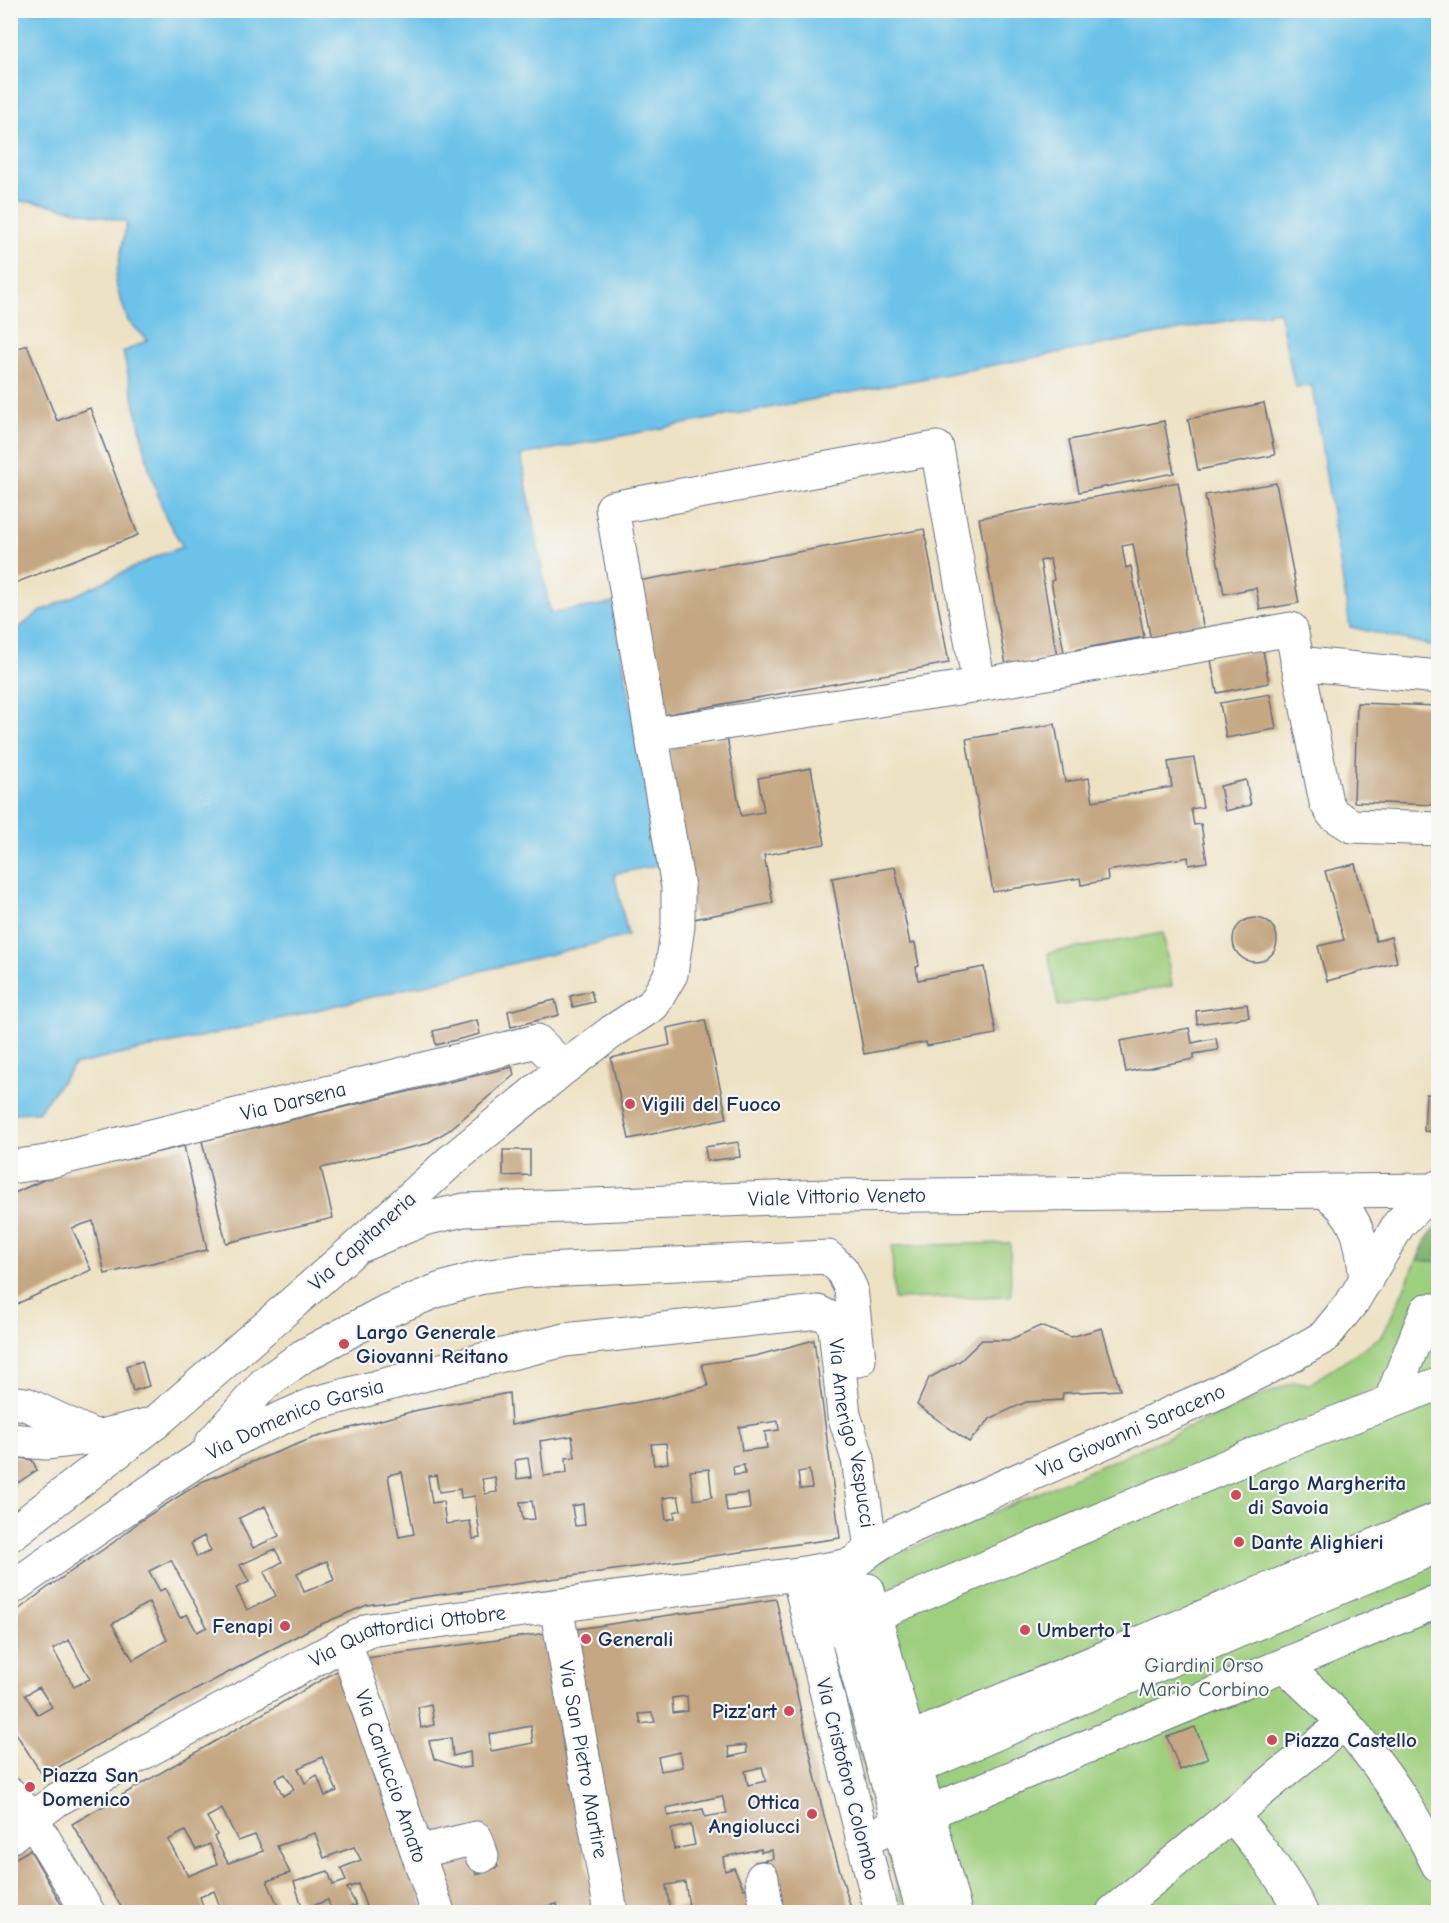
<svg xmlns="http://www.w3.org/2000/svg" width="1449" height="1923" font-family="'Comic Neue',sans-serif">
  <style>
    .green { fill: #9ecf7e; stroke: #5c7f6e; stroke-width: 1.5 }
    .forest { fill: #7eb26d; stroke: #4c7066; stroke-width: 1.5 }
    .water { fill: #6cc2e9; stroke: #4478a4; stroke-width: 1.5 }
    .building { fill: #c5a783; fill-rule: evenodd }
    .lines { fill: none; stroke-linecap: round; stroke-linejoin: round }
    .minor-casing { stroke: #656e82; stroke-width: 35 }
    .major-casing { stroke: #656e82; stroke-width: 35 }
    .minor { stroke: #fff; stroke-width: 33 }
    .major { stroke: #fff; stroke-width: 33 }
    .poi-dot { fill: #d1495b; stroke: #f6f6f2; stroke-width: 2 }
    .labels { text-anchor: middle; stroke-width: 4.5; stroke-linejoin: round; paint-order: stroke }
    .street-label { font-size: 21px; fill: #1b2f5e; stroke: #f6f6f2 }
    .poi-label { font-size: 21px; font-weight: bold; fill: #1b2f5e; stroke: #f6f6f2; text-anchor: start }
    .park-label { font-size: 21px; fill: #3c5766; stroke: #f6f6f2 }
  </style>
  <rect width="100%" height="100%" fill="#f6f6f2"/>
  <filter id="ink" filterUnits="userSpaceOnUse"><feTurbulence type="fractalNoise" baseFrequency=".0167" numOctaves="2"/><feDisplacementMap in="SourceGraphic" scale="12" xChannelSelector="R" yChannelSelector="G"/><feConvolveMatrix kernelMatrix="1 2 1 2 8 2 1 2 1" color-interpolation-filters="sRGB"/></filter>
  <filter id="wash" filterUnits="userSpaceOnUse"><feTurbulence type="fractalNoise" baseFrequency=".008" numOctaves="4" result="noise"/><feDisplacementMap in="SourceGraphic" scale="24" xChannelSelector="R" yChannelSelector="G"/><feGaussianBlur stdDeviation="1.35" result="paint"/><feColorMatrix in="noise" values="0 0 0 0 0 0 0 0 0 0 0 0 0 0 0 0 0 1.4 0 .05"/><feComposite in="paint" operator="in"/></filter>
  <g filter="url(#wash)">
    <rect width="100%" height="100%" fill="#eee2c4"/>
    <g class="green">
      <path d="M1163,933l9,53 -114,20 -10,-53z"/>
      <path d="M1438,1225v687h-534l-71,-258c10,-39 21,-60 44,-91l417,-181 14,3 75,-50 43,-95z"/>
      <path d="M1010,1243l1,53 -117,3 -2,-53z"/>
    </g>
    <path class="forest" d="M1438,1225v37l-20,-2 8,-20z"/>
    <path class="water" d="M10,11h1428v636l-88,-20 -38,-241 -17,1 -16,-76 -758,144 29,158 63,-10 46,262 -45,9 14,62 -379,90 -175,39 -36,47 -25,1 -3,-2 1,-477 27,-21 124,-59 21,-7 -18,-31 -16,-48 -26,-116 25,-12 -20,-19 -13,-39 12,-60 -86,-19 -30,-3z"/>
    <g id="blocks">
      <g class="building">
        <path d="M27,345l30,76 33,-13 48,127 -128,50v-234z"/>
        <path d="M1264,403l11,52 -77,15 -10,-51z"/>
        <path d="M1164,421l10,52 -95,19 -10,-52z"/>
        <path d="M1178,482l26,150 -53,9 -18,-97 -11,2 4,22 5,-2 13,71 -80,15 -13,-71 3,-1 -4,-21 -10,2 17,95 -51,9 -27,-147z"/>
        <path d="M1276,483l23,120 -39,7 -4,-22 -32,6 -19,-99z"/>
        <path d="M924,529l25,134 -286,52 -25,-134z"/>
        <path d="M1263,650l6,33 -52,10 -6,-33z"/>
        <path d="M1270,694l6,35 -50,9 -6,-35z"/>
        <path d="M1357,703l81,3v99l-84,-3z"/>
        <path d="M1055,724l10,58 24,-4 4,23 79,-14 -4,-25 26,-4 9,49 -12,2 3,16 7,-1 6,38 -18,3 -1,-8 -81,14 1,9 -27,5 -1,-7 -87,14 -27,-153z"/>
        <path d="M727,737l14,79 23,-4 -6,-34 53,-10 14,76 -61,11 9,48 -79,16 -26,-172z"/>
        <path d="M1246,780l5,25 -26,6 -5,-25z"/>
        <path d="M1355,864l21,77 15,-4 6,25 -70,19 -9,-35 26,-6 -19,-69z"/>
        <path d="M895,867l15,77 5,-1 4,23 -3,1 2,13 66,-13 12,67 -69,12 -1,-4 -62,12 -32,-176z"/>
        <path d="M1435,887h3v25h-1z"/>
        <circle cx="1255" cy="940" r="22"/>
        <path d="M591,991l3,11 -21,5 -3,-11z"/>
        <path d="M555,1000l4,15 -48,12 -3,-16z"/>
        <path d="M1247,1004l2,13 -52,7 -1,-13z"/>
        <path d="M477,1020l3,14 -44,11 -3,-14z"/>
        <path d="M705,1020l22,98 -98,21 -18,-81 59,-13 -3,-17z"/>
        <path d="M1189,1028l3,15 24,-5 2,12 -24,4v5l-68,13 -6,-31z"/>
        <path d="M512,1067l2,8 -66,56 -22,13 -105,24 12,50 -107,25 -24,-102z"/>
        <path d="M1426,1094l12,1v37l-14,-1z"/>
        <path d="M738,1142l2,15 -33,4 -2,-14z"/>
        <path d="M184,1146l23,104 -102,24 -12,-53 -21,7 19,42 -81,37v-112l40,-18z"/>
        <path d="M503,1150h27v25l-27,1z"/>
        <path d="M1040,1326l31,11 31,-9 18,62 -57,3 -1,7 -36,2 -35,16 -22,24 -52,-37 12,-27 31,-17 22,-21h27z"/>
        <path d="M814,1340l26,198 -473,67 -55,23 -156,83 -113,65 -33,-52v-108l37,-28 67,-46 26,-21 61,-39 112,-44 105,-28 91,-17 2,32 149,-27 48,-12 -6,-22 53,-8zM778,1421l1,9 -14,2 2,16 -25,3 -3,-24zM572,1436l3,21 -9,1 1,15 -23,3 -4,-35zM666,1443l2,20 -14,2 -3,-21zM528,1458l3,19 -14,2 -2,-19zM744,1465l1,9 -11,1 -1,-8zM709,1469l3,28 -18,3 -4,-29zM809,1470l3,18 -12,1 -2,-17zM402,1472l12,62 -15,3 -11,-62zM436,1475l3,17 21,-3 1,9 14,-2 5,42 -7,1 -3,-18 -24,3 -3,-23 -11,2 -4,-27zM495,1477l2,15 -12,2 -3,-15zM748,1493l2,16 -23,3 -2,-16zM678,1496l3,14 -7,2 1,6 -9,2 -3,-22zM532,1501l3,18 -12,1 -3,-18zM583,1504l2,21 -10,1 -3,-20zM265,1506l14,30 -26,12 -14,-30zM204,1536l7,15 -14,6 -6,-14zM275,1549l7,13 -18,10 12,24 -29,14 -11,-22 13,-6 -9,-17zM171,1560l36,67 -10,5 -10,-18 -7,4 -15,-30 -5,3 -11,-20zM327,1561l7,19 -30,12 -7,-19zM149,1602l18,38 -34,20 -21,-36zM69,1640l21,39 -16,8 -21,-38zM39,1687l13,20 -14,8 -13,-20z"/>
        <path d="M142,1361l7,25 -16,5 -7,-25z"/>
        <path d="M10,1456l22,4 5,10 -27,18z"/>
        <path d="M776,1599l48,217 28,96h-80l-15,-39 -2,-11 18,-3 -1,-9 -11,2v-3l-38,8 2,14 9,-3 10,21 12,-5 5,28h-139l-51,-282zM687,1696l1,15 -15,2 -1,-15zM652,1713l3,9 -14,2 -2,-10zM746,1745l1,8 -17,4 -2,-10zM680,1752l3,15 -22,4 -3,-14zM762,1767l4,14 -18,4 -3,-14zM722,1796l5,17 -22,4 -2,-8 -35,7 -2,-8zM691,1825l4,20 -21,4 -3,-20zM685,1882l4,24 -19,3 -4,-24z"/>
        <path d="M547,1633l16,109 33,170h-37l-2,-8 -13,3 2,5h-94l-20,-56 35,-10 9,29 22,-8 -8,-38 -62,13 -62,-184zM431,1704l3,21 -13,3 -3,-21zM531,1726l2,17 -42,8 -2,-17zM451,1738l2,18 17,-4 1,15 -9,1 -28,-9 -5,-18z"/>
        <path d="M342,1668l84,244h-58l-10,-28 -11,4 9,17 -24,7 -4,-12 -25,9 -9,-27 34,-11 5,14 13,-4 -5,-13 20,-8 -7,-13 -30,11 -9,-25 -38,13 13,27 -23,8 14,31h-59l-8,-21 -14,6 5,15h-81l-52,-88zM322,1757l15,34 -12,5 -8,-21 -12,8 -7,-15zM285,1774l9,15 -11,7 -8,-17zM222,1809l16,32 17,-6 8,16 -35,12 -14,-26 3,-2 -10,-18zM185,1831l11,19 14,-6 7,20 -29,12 -20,-36z"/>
        <path d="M1195,1727l13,32 -28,11 -13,-33z"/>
        <path d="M30,1850l27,47 9,15h-56v-51z"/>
      </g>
    </g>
  </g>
  <g filter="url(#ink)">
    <use href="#blocks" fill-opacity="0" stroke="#656e82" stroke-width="1.5"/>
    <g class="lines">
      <defs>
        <g id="minor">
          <path d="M1297,663l141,14"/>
          <path d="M651,734l328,-49 312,-56 35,173 7,12 19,12 86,3"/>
          <path id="s1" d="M10,1167l36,-5 491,-121 27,27"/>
          <path d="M358,1246l94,-86 112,-92 49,-37 40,-26 18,-31 7,-48v-39l-66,-379 325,-60 42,237"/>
          <path d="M10,1402l16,2 70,33"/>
          <path d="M1390,1402l37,-92h11"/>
          <path d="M10,1440l36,3 50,-6 59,-14"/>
          <path d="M211,1444l53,-60 39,-28 84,-45 54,-22 38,-11 43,-7 306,-14 14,13 9,19 8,71"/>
          <path d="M798,1574l17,72"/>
          <path id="s2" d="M10,1589l148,-103 43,-28 49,-26 66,-29 133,-35 116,-28 253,-28 12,6 5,10 9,87 14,44 13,90"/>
          <path d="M868,1590l-21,45 76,277"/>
          <path d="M869,1594l86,318"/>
          <path id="s3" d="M556,1606l55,306"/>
          <path d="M874,1615l405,-171 159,-60"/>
          <path id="s4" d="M345,1642l93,270"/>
          <path d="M1286,1666c19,20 41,38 59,58 38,43 69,90 93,141"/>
          <path d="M907,1740l531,-221"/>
          <path d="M915,1768l523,-222"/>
          <path d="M1232,1815c26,31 51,61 69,97"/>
          <path d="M10,1837l22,-18 56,93"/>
          <path d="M862,1840l576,-239"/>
          <path d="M417,1852l59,-14 6,18"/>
          <path d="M762,1878l5,34"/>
          <path d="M1113,1912l231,-189"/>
        </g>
        <g id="major">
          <path d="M1324,1191c35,24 38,50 42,90"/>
          <path id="s5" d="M10,1535l145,-112 202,-176 67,-28 40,-9 362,-14 607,-6"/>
          <path id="s6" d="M10,1794l22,25 26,-20 311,-169 429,-56 53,-9"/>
          <path id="s7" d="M881,1912l-66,-266 14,-47 22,-34 20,-16 26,-16 313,-137 75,-37 39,-22 29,-36 46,-77 34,-34 5,-3"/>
        </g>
      </defs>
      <use href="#minor" class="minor-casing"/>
      <use href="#major" class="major-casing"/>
      <use href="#minor" class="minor"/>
      <use href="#major" class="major"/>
    </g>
  </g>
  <g class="poi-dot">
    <circle cx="630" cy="1104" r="6"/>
    <circle cx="344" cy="1344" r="6"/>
    <circle cx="1236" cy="1495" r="6"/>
    <circle cx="1239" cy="1542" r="6"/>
    <circle cx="285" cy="1626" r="6"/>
    <circle cx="1025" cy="1630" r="6"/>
    <circle cx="586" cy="1639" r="6"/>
    <circle cx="789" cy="1711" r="6"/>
    <circle cx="1272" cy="1740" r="6"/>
    <circle cx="30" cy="1787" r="6"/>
    <circle cx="812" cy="1814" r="6"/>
  </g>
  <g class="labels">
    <g class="street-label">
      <text dy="7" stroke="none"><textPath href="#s1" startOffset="291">Via Darsena</textPath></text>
      <text dy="7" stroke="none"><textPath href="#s5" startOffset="938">Viale Vittorio Veneto</textPath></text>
      <text transform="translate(362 1241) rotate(-42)" y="7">Via Capitaneria</text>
      <text dy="7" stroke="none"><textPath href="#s2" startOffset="334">Via Domenico Garsia</textPath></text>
      <text dy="7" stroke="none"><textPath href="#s7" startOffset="675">Via Giovanni Saraceno</textPath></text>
      <text dy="7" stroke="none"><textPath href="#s2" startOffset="1002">Via Amerigo Vespucci</textPath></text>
      <text dy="7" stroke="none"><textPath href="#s6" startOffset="456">Via Quattordici Ottobre</textPath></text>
      <text dy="7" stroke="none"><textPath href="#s3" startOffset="156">Via San Pietro Martire</textPath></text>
      <text dy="7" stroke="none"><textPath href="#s4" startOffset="142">Via Carluccio Amato</textPath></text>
      <text transform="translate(848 1779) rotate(76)" y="7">Via Cristoforo Colombo</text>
    </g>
    <g class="poi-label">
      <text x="642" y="1111">Vigili del Fuoco</text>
      <text x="356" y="1339">Largo Generale<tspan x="356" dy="24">Giovanni Reitano</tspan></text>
      <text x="1248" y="1490">Largo Margherita<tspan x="1248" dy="24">di Savoia</tspan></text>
      <text x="1251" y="1549">Dante Alighieri</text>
      <text x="273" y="1633" text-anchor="end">Fenapi</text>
      <text x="1037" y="1637">Umberto I</text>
      <text x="598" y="1646">Generali</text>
      <text x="777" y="1718" text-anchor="end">Pizz'art</text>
      <text x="1284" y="1747">Piazza Castello</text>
      <text x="42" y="1782">Piazza San<tspan x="42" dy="24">Domenico</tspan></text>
      <text x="800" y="1809" text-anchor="end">Ottica<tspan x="800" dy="24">Angiolucci</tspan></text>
    </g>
    <g class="park-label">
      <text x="1204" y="1672">Giardini Orso<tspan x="1204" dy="24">Mario Corbino</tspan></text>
    </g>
  </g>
  <rect width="1449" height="1923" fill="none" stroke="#f6f6f2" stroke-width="36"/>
</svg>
